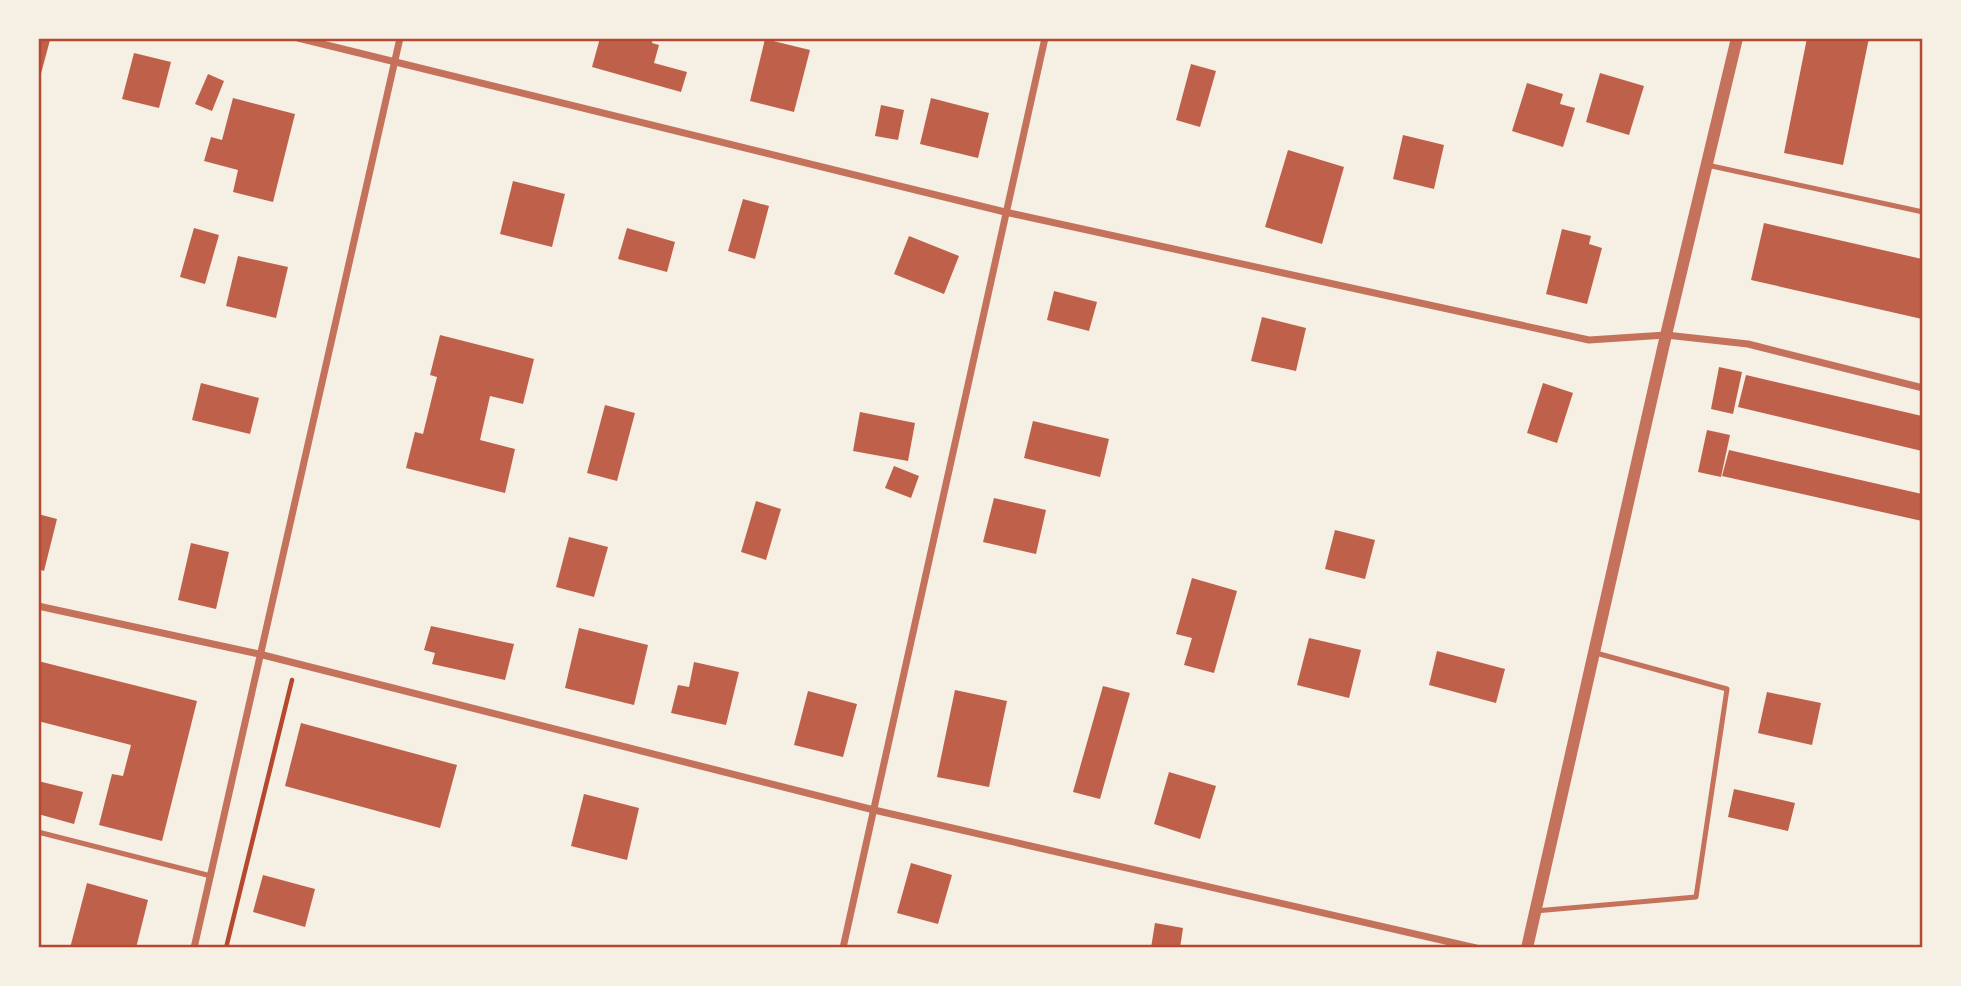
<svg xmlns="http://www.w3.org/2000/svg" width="1961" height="986" font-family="Literata,serif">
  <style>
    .building { fill: #bf614a }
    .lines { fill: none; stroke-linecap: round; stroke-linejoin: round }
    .path { stroke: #b5482f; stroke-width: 4.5 }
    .service { stroke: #c5725c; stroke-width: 5 }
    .minor { stroke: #c5725c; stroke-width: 7 }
    .tertiary { stroke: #c5725c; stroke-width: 12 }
    .neatline { fill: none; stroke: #b5482f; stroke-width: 2.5 }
  </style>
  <rect width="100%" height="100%" fill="#f6efe4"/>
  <g class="building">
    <path d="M38,38l12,2 -11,41h-1z"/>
    <path d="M600,38h53l-1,5 7,2 -5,18 33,9 -6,20 -89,-25z"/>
    <path d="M1807,38h62l-26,127 -59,-12z"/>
    <path d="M765,39l45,11 -16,62 -44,-11z"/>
    <path d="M134,53l37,9 -12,46 -37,-9z"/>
    <path d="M1191,64l25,7 -16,56 -24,-7z"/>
    <path d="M1600,73l44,13 -15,49 -43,-13z"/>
    <path d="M208,74l16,7 -12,30 -17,-7z"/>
    <path d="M1527,83l36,11 -3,10 15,4 -12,39 -51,-16z"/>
    <path d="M233,98l62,16 -22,88 -40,-10 5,-22 -34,-9 7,-24 11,3z"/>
    <path d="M931,98l58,15 -11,45 -58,-14z"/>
    <path d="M881,105l23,5 -6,30 -23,-4z"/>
    <path d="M1403,135l41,10 -10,44 -41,-10z"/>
    <path d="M1288,150l56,17 -22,77 -57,-17z"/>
    <path d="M513,181l52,13 -13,53 -52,-13z"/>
    <path d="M743,199l26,7 -14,53 -27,-8z"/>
    <path d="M1764,223l158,36v60l-171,-39z"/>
    <path d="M194,228l25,7 -14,49 -25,-7z"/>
    <path d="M627,228l48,14 -8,30 -49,-13z"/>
    <path d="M1562,229l29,7 -2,8 13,4 -15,56 -41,-10z"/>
    <path d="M909,236l50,20 -15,38 -50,-20z"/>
    <path d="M238,256l50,11 -12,51 -50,-12z"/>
    <path d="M1054,291l43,11 -8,29 -42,-11z"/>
    <path d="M1262,317l44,11 -10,43 -45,-10z"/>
    <path d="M440,335l94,24 -11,45 -33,-8 -10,44 35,9 -10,44 -99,-25 9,-36 8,2 14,-57 -7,-2z"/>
    <path d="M1719,367l23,5 -9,42 -22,-5z"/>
    <path d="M1746,375l176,41v35l-184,-44z"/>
    <path d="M201,383l58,15 -9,36 -58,-14z"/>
    <path d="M1543,383l30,10 -16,50 -30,-10z"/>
    <path d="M605,405l30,8 -18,68 -30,-8z"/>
    <path d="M860,412l55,11 -7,38 -55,-10z"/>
    <path d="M1033,421l76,18 -9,38 -76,-19z"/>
    <path d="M1707,430l23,5 -9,42 -23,-5z"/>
    <path d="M1729,450l193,44v27l-200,-45z"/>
    <path d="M894,466l25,10 -8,22 -26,-10z"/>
    <path d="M994,498l52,12 -10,44 -53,-12z"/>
    <path d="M756,501l25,8 -15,51 -25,-8z"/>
    <path d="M38,514l19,5 -13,52 -6,-2z"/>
    <path d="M1335,530l40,10 -10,39 -40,-10z"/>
    <path d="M569,537l39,10 -14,50 -38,-10z"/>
    <path d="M191,543l38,9 -13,57 -38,-9z"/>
    <path d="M1192,578l45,13 -23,82 -30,-8 8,-27 -16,-4z"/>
    <path d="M431,626l83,18 -9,36 -73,-16 3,-11 -11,-3z"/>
    <path d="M579,628l69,17 -14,60 -69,-17z"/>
    <path d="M1309,638l52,12 -12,48 -52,-13z"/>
    <path d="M1437,651l68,18 -9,34 -67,-18z"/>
    <path d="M38,661l159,40 -35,140 -63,-16 13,-51 11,2 8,-31 -93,-24z"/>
    <path d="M694,662l45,10 -13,53 -55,-12 7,-28 11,2z"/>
    <path d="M1103,686l27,7 -30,106 -27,-7z"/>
    <path d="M955,690l52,11 -18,86 -52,-10z"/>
    <path d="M808,691l49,13 -14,53 -49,-12z"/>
    <path d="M1767,692l54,11 -9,42 -54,-12z"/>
    <path d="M301,723l156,42 -17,63 -155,-42z"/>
    <path d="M1169,772l47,14 -16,53 -46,-15z"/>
    <path d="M38,781l45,11 -9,32 -36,-10z"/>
    <path d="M1734,789l61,14 -7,28 -60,-14z"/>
    <path d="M584,794l55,14 -12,52 -56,-14z"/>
    <path d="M911,863l41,12 -14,49 -41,-11z"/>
    <path d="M263,875l52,14 -10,38 -52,-15z"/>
    <path d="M87,883l61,17 -12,48h-66z"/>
    <path d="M1155,923l28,5 -3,20h-29z"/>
  </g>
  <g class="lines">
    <path class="path" d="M226,948l66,-268"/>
    <g class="service">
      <path d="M1707,165l216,47"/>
      <path d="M38,832l173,44"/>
      <path d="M1535,911l161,-14 31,-208 -131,-36"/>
    </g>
    <g class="minor">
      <path d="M298,38l707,174 584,128 77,-5 82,9 175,44"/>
      <path d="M38,606l221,48 615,156 602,138"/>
      <path d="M194,948l206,-910"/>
      <path d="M843,948l202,-910"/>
    </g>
    <path class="tertiary" d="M1527,948l139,-613 71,-297"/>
  </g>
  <rect width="1961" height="986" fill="none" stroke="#f6efe4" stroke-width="80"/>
  <rect x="40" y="40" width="1881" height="906" class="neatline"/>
</svg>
